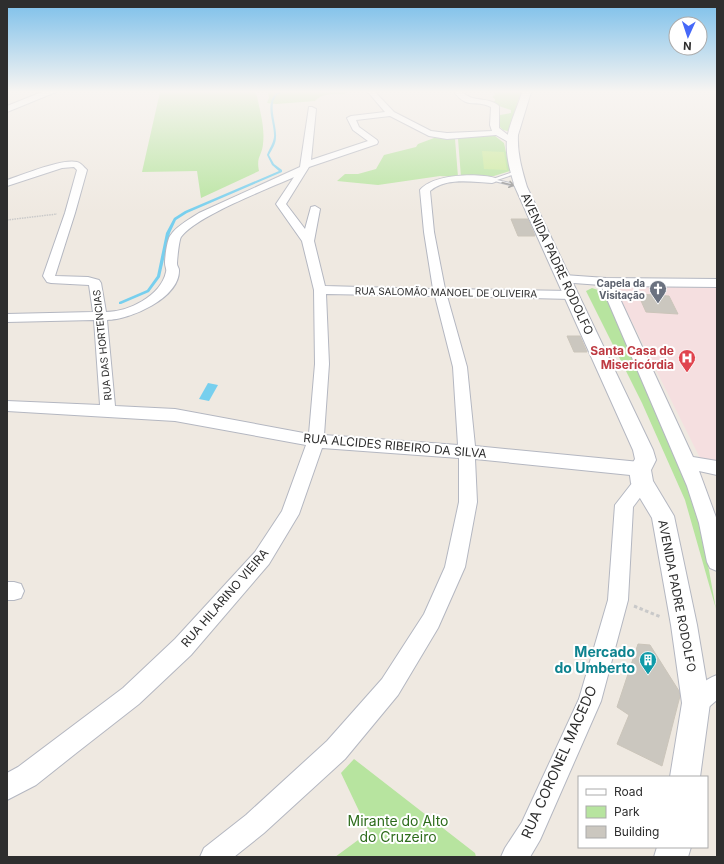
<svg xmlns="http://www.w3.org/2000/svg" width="724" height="864" font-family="Inter,sans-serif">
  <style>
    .medical { fill: #f5dfe0 }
    .green { fill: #b7e49f }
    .pitch { fill: #caea9b }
    .water { fill: #77cfee }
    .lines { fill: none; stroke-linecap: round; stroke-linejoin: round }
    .stream { fill: #77cfee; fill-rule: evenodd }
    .building { fill: #cbc7bf; stroke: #cbc5ba }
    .service-casing { stroke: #b4b7c1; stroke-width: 2 }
    .minor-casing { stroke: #b4b7c1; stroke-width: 2 }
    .tertiary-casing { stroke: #b4b7c1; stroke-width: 2 }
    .path-far1 { stroke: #c9c9c9; stroke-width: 1.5; stroke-dasharray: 1.5 1; stroke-linecap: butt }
    .path { stroke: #c9c9c9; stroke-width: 3; stroke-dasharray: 3.5 2.5; stroke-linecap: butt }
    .service { fill: #fff; fill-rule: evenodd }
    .minor { fill: #fff; fill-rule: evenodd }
    .tertiary { fill: #fff; fill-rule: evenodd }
    .oneway { stroke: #969696 }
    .labels { text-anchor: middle; stroke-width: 4; stroke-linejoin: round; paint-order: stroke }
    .far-worship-label { font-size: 10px; font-weight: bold; fill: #5b616d; stroke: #fff; text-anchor: end }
    .far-street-label { font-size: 10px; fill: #2e2e2e; stroke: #fff }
    .street-label { font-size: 12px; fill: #2e2e2e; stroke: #fff }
    .health-label { font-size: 12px; font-weight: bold; fill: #be3a42; stroke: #fff; text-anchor: end }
    .near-culture-label { font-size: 14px; font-weight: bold; fill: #0d838f; stroke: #fff; text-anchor: end }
    .near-street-label { font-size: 14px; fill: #2e2e2e; stroke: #fff }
    .near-park-label { font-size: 14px; fill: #2e6c1c; stroke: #fff }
  </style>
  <rect width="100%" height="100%" fill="#efe9e1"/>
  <path class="medical" d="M614,286l103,2v173l-17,-3z"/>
  <g class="green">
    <path d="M160,92h94l3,4c3,16 8,31 6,48 -1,12 -7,12 -4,27l-58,27 -4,-27 -55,1z"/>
    <path d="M268,92h77v2c-10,0 -24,-1 -30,7l-39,3 -9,-1 2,-5z"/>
    <path d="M494,92h27l-13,39 -5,-1 -3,-3v-12l11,-2v-3l-18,-6 -1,-2 3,-1v-2l-3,-2 3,-2z"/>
    <path d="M489,135l6,1 9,7 6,28 -16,5 -33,1 -3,-38 5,-2z"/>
    <path d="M434,138l21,1 3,38 -18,-1 -62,9 -41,-4 8,-7h13l18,-5 8,-14 32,-8 2,-3z"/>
    <path d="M592,288l12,4 93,212 19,105 -31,-109 -43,-97 -56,-112z"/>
    <path d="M354,759l121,94 1,4h-141l34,-25 -28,-59z"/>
  </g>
  <path class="pitch" d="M482,151l22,1 3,18 -23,-1z"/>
  <path class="water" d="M208,383l10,2 -9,16 -10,-2z"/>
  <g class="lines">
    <path class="stream" d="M278,92h3c-1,1 -4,3 -5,4 -8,10 1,30 0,41 0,7 -4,12 -7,18l5,9 8,6v2l-95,41 -11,7 -6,13 -10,44 -11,15 -28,12h-2v-2l28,-12 10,-14 9,-43 8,-15 11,-7 94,-40 -7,-6 -5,-10c2,-6 6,-11 7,-18 1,-14 -11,-34 4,-45z"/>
  </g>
  <g class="building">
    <path d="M511,219h17l7,17h-17z"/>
    <path d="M638,294l31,2 9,18 -32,-2z"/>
    <path d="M567,336h13l7,16h-13z"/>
    <path d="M638,644l12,1 29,46 1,5 -18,70 -45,-22 12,-29 -12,-8z"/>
  </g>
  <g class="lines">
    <defs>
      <path id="service" d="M516,171h2v2l-21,7 26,6v2l-33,-8z"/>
      <g id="minor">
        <path d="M368,92h7l19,20 37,19 16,2 45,-2 -2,-6 1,-18c-16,-8 -23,3 -37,-15h8c11,11 26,4 37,14v22l17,13 -4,3 -16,-9 -49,4 -18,-3 -39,-20 -34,4 3,7 18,13 1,2 -1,2 -68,23 -23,37 19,25 6,-22 4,-1 5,3 -6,32 11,45 108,3 -9,-57 -4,-42c13,-16 57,-17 75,-12l2,2 -2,2 -3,1c-19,-1 -46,-6 -62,8l4,41 11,57 127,2 4,1 2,3 -2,3 -4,1 -125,-3 20,71 8,79 165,16 6,2 2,5 -2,5 -6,2 -165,-17 2,43 -12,65 -27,61 -40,67 -53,64 -81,74 -30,24h-34l4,-9 42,-33 81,-74 55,-62 42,-65 21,-47 14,-65v-44l-137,-10 -23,66 -30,50 -78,91 -52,49 -64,50 -39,31 -29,15v-27l11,-6 105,-79 52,-49 80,-87 27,-41 24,-66 -131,-24 -168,-10v-10l93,4 -6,-85 -87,2v-8l86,-2 -4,-27 -38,-2 -4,-1 -4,-6 22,-63 12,-43 -3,-3 -12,1 -55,18v-6c15,-5 56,-22 70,-18 4,1 7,5 10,8l-12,43 -20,63 33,1 11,3 2,3 5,29c22,0 55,-16 60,-40 1,-3 -1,-5 -1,-9 0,-6 2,-22 5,-27 6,-10 20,-17 29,-23l101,-46 9,-60h3l4,2 -5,51 57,-19 -15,-11 -6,-12 4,-2 34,-4zM294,177l-18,27 26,37 12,49 1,74 -6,70 -134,-25 -60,-3 -8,-86c23,0 73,-22 72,-50 0,-2 -2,-4 -2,-6 0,-4 2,-24 4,-27 15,-21 87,-48 113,-60zM326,294l109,2 18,71 5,78 -134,-10 5,-71z"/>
        <path d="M564,275l42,3 111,1v8l-103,-1 79,171 24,4v14l-18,-4 18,49v51l-7,-3 -3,-6 -8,-39 -12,-37 -86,-201 -41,-3 -2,-3 2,-3z"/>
        <path d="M642,476l6,2 3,5 -18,24 -5,93 -27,101 -61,139 -10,17h-29l4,-9 17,-26 57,-123 29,-99 7,-95 21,-27z"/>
        <path d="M7,582h7l7,2 3,7 -3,7 -7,2h-7z"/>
        <path d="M717,675v25l-13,11 -8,3 -8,-3 -3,-8c5,-13 19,-23 32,-28z"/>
      </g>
      <g id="tertiary">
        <path d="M42,92h14l-49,20v-6z"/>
        <path d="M522,92h9l-13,43c-1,18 4,35 9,52l126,263 3,10 -5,10 2,11 21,35 23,109 13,78 -10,74h-30l12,-74 -11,-78 -19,-107 -21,-35 -2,-14 6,-10 -2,-9 -118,-263c-5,-16 -11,-36 -7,-53 3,-14 10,-28 14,-42z"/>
        <path d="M657,847h34l-3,10h-34z"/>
      </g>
    </defs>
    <use href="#service" class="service-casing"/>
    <use href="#minor" class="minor-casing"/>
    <use href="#tertiary" class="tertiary-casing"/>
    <path class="path-far1" d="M7,220l50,-6"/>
    <path class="path" d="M634,606l27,11"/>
    <use href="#service" class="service"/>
    <use href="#minor" class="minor"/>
    <use href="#tertiary" class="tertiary"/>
  </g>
  <defs><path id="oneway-shaft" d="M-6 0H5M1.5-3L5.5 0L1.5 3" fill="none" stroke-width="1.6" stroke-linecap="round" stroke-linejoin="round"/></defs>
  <use class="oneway" href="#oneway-shaft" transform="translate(508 184) rotate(13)"/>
  <linearGradient id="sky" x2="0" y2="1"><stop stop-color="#7bbfea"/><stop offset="0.43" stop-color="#f8f5f2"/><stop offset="1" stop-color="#f8f5f2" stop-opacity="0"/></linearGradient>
  <rect width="724" height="213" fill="url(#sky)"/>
  <defs>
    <symbol id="church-pin" viewBox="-11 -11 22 30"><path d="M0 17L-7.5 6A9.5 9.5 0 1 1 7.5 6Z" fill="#6b7280" stroke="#fff"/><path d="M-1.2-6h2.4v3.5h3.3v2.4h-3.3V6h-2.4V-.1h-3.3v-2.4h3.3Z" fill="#fff"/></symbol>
    <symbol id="hospital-pin" viewBox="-11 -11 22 30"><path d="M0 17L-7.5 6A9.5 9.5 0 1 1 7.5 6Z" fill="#e0444e" stroke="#fff"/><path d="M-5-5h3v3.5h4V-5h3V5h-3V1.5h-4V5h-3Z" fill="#fff"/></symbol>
    <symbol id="building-pin" viewBox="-11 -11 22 30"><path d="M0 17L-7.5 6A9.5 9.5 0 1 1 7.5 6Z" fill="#0f9aa8" stroke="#fff"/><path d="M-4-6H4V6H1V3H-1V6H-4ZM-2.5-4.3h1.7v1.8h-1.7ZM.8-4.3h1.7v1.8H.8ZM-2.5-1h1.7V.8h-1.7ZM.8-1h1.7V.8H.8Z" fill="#fff"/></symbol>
  </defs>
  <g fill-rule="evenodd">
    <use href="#church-pin" x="648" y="279" width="20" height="27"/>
    <use href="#hospital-pin" x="677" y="348" width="20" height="27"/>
    <use href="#building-pin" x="638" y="650" width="20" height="27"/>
  </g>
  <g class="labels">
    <g class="far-worship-label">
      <text x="645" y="287">Capela da<tspan x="645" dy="12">Visitação</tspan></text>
    </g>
    <g class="far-street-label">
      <text transform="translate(446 292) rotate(1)" y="4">RUA SALOMÃO MANOEL DE OLIVEIRA</text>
      <text transform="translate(102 345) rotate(-96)" y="4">RUA DAS HORTENCIAS</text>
    </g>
    <g class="street-label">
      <text transform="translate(557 264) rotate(65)" y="4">AVENIDA PADRE RODOLFO</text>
      <text transform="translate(395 446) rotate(5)" y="4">RUA ALCIDES RIBEIRO DA SILVA</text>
      <text transform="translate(677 596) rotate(79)" y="4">AVENIDA PADRE RODOLFO</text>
      <text transform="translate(225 598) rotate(-49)" y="4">RUA HILARINO VIEIRA</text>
    </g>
    <g class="health-label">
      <text x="674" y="355">Santa Casa de<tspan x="674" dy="14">Misericórdia</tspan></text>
    </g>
    <g class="near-culture-label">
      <text x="635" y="657">Mercado<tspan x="635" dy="16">do Umberto</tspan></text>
    </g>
    <g class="near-street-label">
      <text transform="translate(559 762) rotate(-66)" y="5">RUA CORONEL MACEDO</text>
    </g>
    <g class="near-park-label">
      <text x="398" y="826">Mirante do Alto<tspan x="398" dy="16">do Cruzeiro</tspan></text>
    </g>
  </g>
  <rect width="724" height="864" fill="none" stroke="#2e2e2e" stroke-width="16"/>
  <rect x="578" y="776" width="130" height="72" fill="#ffffff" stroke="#ababab"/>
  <rect x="586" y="789" width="20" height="6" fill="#ffffff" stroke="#ababab"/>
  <text x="614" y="796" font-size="12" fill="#2e2e2e">Road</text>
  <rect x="586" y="806" width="20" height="12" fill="#b7e49f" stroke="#ababab"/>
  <text x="614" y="816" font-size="12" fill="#2e2e2e">Park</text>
  <rect x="586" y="826" width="20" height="12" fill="#cbc7bf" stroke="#ababab"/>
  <text x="614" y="836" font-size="12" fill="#2e2e2e">Building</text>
  <g transform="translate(688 36) rotate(183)"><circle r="19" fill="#ffffff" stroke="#ababab"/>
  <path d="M0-3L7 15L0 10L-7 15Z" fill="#4568f8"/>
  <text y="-6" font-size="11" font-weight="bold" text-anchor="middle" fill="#2e2e2e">N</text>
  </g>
</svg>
